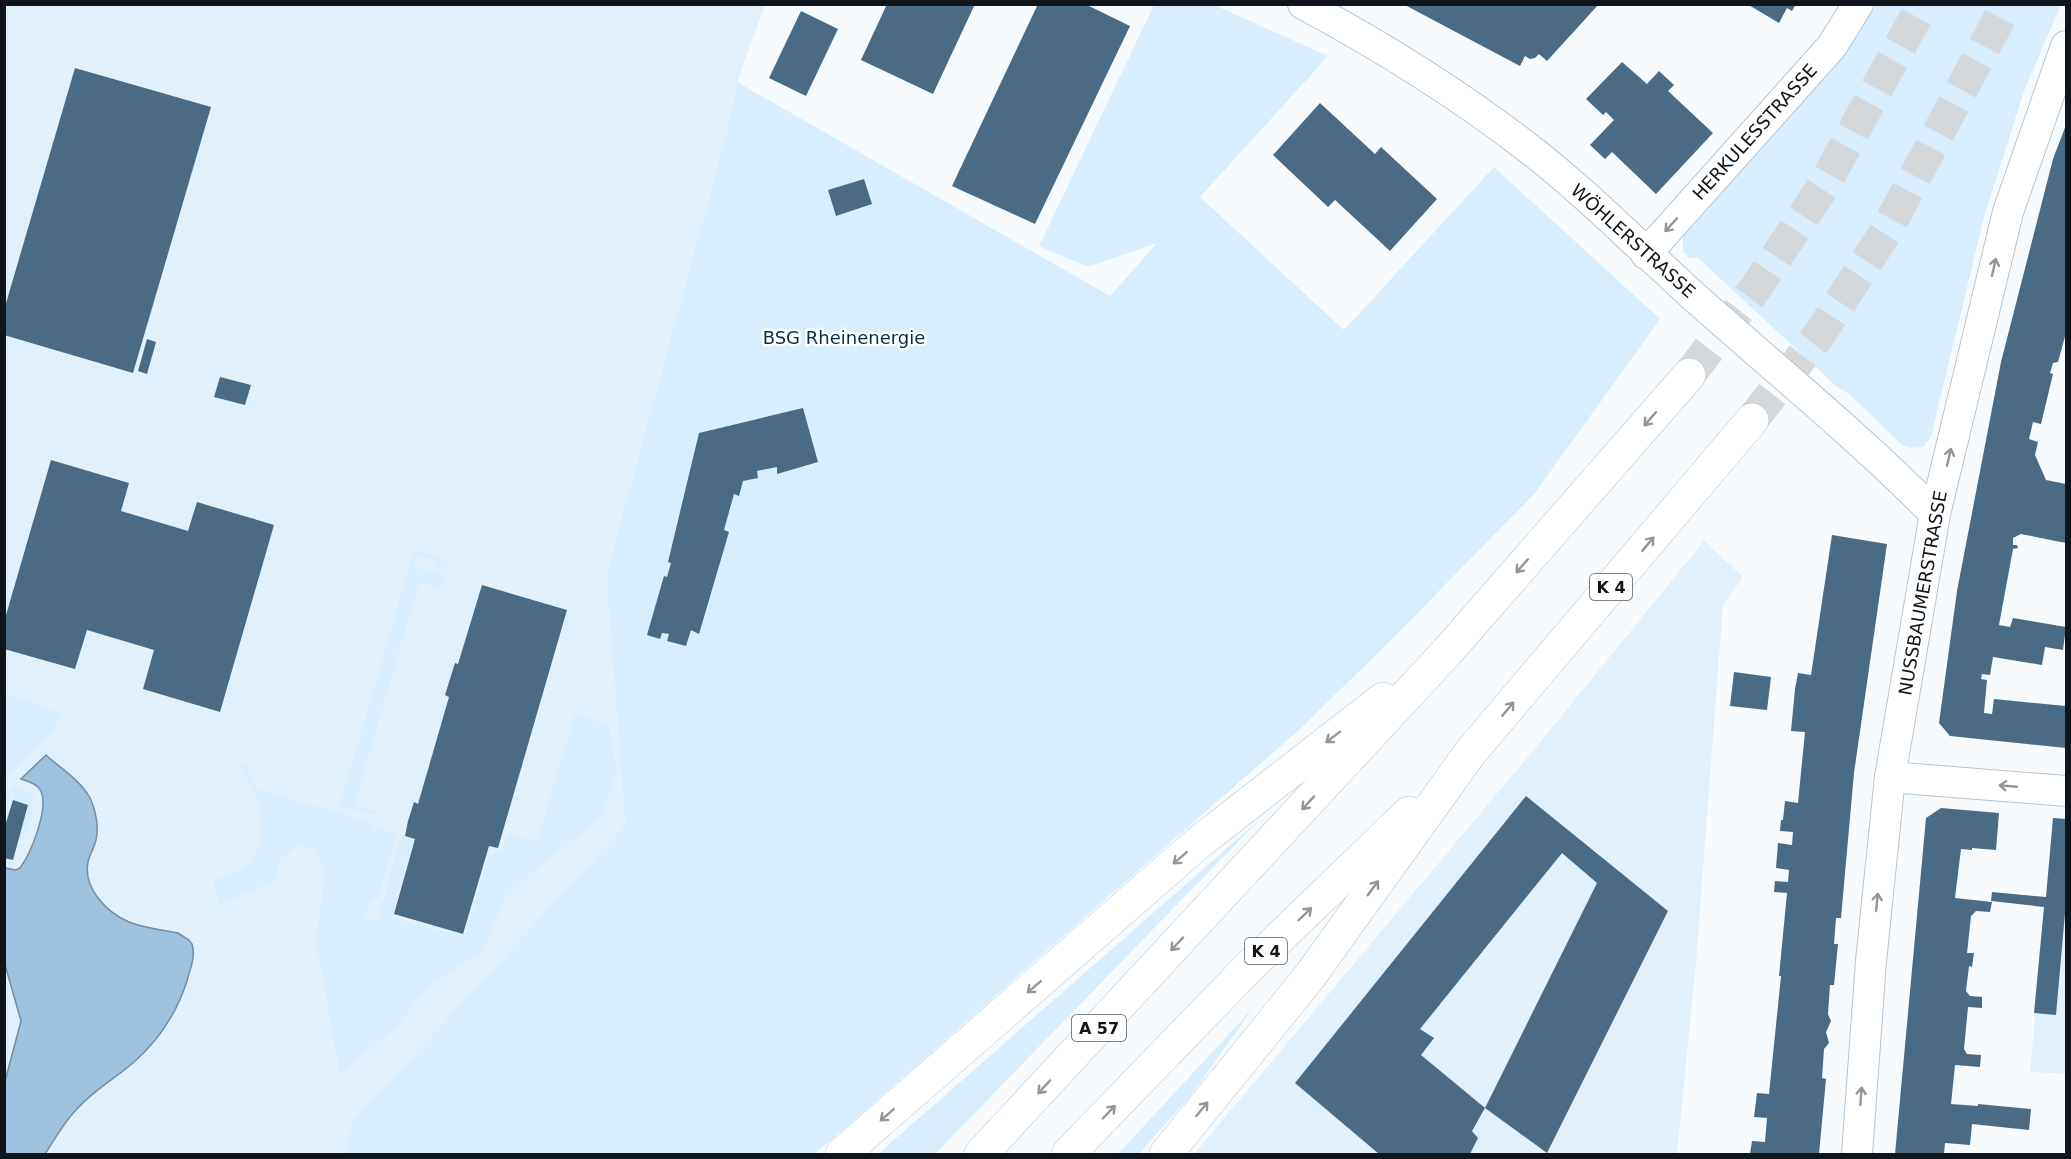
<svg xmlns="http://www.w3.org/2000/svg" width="2071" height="1159" font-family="'DejaVu Sans',sans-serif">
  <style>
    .built { fill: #e2f0fb }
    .green { fill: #d8edfe }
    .water { fill: #9ec1dd; stroke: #738da2; stroke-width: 1.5 }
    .building { fill: #4b6b84 }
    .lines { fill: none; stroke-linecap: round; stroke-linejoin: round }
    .highway-tunnel { stroke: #d4d8db; stroke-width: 33; stroke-dasharray: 33 16; stroke-linecap: butt }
    .street-casing { stroke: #b5c5d2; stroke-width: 32 }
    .highway-casing { stroke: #b5c5d2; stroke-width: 34 }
    .street { stroke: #fff; stroke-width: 30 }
    .highway { stroke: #fff; stroke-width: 33 }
    .oneway { stroke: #939698 }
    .labels { text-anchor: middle; stroke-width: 5; stroke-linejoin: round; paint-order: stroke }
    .shield { fill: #fff; stroke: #575b5f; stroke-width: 1.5 }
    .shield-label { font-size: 16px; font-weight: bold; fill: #0f151a }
    .street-label { font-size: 18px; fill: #0f151a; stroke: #fff }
    .park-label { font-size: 18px; fill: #022e49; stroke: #fff }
  </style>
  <rect width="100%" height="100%" fill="#f7fbfd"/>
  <g class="built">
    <path d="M5,5h760l-28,77 -11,53 -120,440 19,250 -272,296 -8,33h-340z"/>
    <path d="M1704,541l39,36 -20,28 -27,357 -19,192h-483l343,-408z"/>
    <path d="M2053,818l13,1v255l-36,-2z"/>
  </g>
  <g class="green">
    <path d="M1154,5h60l114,51 -128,141 144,133 150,-163 166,152 -125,174 -143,146 -91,89 -486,426h-470l8,-33 272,-296 -19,-250 120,-440 11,-53 373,214 47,-53 -69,24 -49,-21z"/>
    <path d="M1876,5h185l-37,86 -40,126 -53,220 -8,10 -13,1 -9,-4 -53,-51 -11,-6 -139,-129h-8l-7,-6v-16l135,-152 47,-62z"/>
    <path d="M414,550l34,11 -3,10 -9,-3 1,-7 -20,-6 -3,12 20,7 1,-1 9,2 -3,13 -22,-6 -64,222 22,7 -1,4 -36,-10z"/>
    <path d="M5,693l45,16 13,6 -11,16 -47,46z"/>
    <path d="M575,713l34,13 8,47 -15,44 -67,53 -29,27 -23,53 -53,35 -36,44 -54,45 -24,-133 9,-66 -9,-26 -19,-4 -17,15 -4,20 -57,25 -6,-24c11,-4 26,-8 34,-16 5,-4 7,-10 10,-16 13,-31 -5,-62 -20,-88l10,6 9,22 117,34 -1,4 24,7 -18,65 -7,-1 -6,20 13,3 23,-86 11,5 -20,78 73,19 23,-80 15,-8 5,-15 29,8z"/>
    <path d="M14,785l17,7 3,3 -2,17 -9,29 -5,-1 11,-35 -16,-5 1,-5 -4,-1 -1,5 -4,-1 -1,-7h4z"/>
    <path d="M1258,821l-323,333h-57z"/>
    <path d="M1253,1008l-61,86 -53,60h-21z"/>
  </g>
  <path class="water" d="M46,755c15,14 36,26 45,45 5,11 8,28 5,40 -2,8 -6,14 -8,22 -5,26 18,50 41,60 15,6 33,8 49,11l11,7 3,4c4,12 -2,25 -5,37 -10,31 -28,59 -53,81 -18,16 -40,28 -57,47 -13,13 -22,30 -32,45h-40v-73l16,-60 -16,-56v-97l11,2 4,-2c11,-15 29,-59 21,-77 -3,-7 -13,-10 -20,-12z"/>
  <g class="building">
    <path d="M887,4h88l-42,90 -72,-34z"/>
    <path d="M1038,4h47l45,22 -95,198 -83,-38z"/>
    <path d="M1403,4h196l-52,57 -8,-7 -4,4 -5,1 -5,-3 -5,10z"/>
    <path d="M1747,4h49l-4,7 -5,-3 -8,15z"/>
    <path d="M801,11l37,18 -32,67 -37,-18z"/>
    <path d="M1622,62l25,22 12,-13 15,14 -6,6 45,42 -57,61 -44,-42 -7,7 -15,-14 24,-25 -8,-8 -3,3 -17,-16z"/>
    <path d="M75,68l136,39 -78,266 -129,-38v-25z"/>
    <path d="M1320,103l55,51 6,-7 56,52 -47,52 -55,-51 -7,7 -55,-52z"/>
    <path d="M2066,125v208l-8,29 -5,1 -3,10 3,1 -12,50 -8,-2 -4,17 9,3 -3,13 11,25 20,4v59l-45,-9 -8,4v7h4l1,3 -5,1 -14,76 11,2 3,-9 53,9 -3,23 -18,-3 -3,18 -49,-8 -3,18 -8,-1 -1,5 6,1 -3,33 8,1 2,-15 72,7v42l-116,-12 -11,-13 18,-132 44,-229 52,-203z"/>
    <path d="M864,179l8,25 -36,12 -8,-26z"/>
    <path d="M147,339l9,3 -9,32 -9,-3z"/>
    <path d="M220,377l31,8 -6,20 -31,-8z"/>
    <path d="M803,408l15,54 -41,12v-7l-20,4 1,7 -15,3 -4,15 -5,-2 -10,36 5,2 -30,102 -8,-4 -5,16 -19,-5 2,-7 -7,-1 -2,6 -13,-4 17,-59 3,1 4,-14 -3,-1 31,-129z"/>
    <path d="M51,460l78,23 -8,28 67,20 9,-29 77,23 -54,187 -77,-23 11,-39 -67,-20 -12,39 -71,-20v-27z"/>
    <path d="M1832,535l55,9 -33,229 -13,145h-5l-2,26h4l-4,41h-4l-2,29 3,7 -5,11 3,11 -5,6 -2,29 4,1 -7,75h-69l2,-13 13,1 2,-24 -13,-1 3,-24 12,1 12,-118h-2l8,-83 -13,-1 1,-11 13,1 1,-12 -13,-2 2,-25 14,2 1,-13 -13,-1 1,-11h2l2,-19 13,2 7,-71 -14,-1 4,-42 3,-16 13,2z"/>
    <path d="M482,585l85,25 -69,238 -9,-2 -26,88 -69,-20 21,-75 -10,-3 3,-15 6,-19 4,2 31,-107 -4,-2 10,-32 3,1z"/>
    <path d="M1734,672l37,5 -4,33 -37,-4z"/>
    <path d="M1526,796l142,115 -121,242 -62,-45 112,-225 -35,-30 -142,176 14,9 -13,17 64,53 -13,23 6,7 -8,16h-91l-84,-71z"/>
    <path d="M13,800l15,5 -15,55 -9,-2v-29z"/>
    <path d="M1941,808l58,5 -3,37 -24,-2v2l-11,-1 -6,49 37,4 -2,10 -14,-1 -5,5 -4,37h7l-2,14 -3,-1 -3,25 4,5 12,1v11l-14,-1 -4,42 3,5 14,1 -1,12 -25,-2 -4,39 27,2v-2l53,5 -2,21 -57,-6 -2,21 -25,-2 -1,11h-49l31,-336z"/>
    <path d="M2053,818l13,1v83l-10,113 -22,-2 10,-106 -53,-6 1,-9 54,5z"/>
  </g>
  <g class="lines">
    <g class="highway-tunnel">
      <path d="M1689,375l66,-86 69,-104 99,-181"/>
      <path d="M1752,420l67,-85 66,-102 122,-229"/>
    </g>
    <defs>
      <g id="street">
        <path d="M1303,4c80,43 157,91 229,147 59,46 112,101 168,151 79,70 161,137 235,212"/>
        <path d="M1646,254l186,-208 26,-42"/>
        <path d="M1890,777l176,14"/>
        <path d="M1857,1154l14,-193 19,-184 45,-263 73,-302 58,-166"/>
      </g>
      <g id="highway">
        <path d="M842,1154l356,-311 185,-144"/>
        <path d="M981,1154l466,-502 242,-277"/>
        <path d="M1068,1154l179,-185 162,-156"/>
        <path d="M1166,1154l144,-178 160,-223 282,-333"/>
      </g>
    </defs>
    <use href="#street" class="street-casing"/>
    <use href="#highway" class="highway-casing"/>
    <use href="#street" class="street"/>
    <use href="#highway" class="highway"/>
  </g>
  <defs><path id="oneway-shaft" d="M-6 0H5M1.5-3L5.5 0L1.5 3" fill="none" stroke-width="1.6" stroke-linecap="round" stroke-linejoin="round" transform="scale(1.5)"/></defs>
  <g class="oneway">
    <use href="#oneway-shaft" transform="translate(1671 225) rotate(132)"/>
    <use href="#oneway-shaft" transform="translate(1994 267) rotate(-77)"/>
    <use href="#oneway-shaft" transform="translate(1650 419) rotate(131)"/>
    <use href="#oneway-shaft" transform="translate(1949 457) rotate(-77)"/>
    <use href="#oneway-shaft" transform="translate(1648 544) rotate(-50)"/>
    <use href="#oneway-shaft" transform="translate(1522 566) rotate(131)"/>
    <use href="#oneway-shaft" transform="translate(1508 709) rotate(-50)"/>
    <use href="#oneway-shaft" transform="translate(1333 737) rotate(143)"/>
    <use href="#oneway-shaft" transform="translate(2008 786) rotate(-175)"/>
    <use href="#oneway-shaft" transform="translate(1308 803) rotate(133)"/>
    <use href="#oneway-shaft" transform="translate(1180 858) rotate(139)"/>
    <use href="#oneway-shaft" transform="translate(1373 888) rotate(-54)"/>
    <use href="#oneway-shaft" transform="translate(1877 902) rotate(-84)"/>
    <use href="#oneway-shaft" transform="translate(1305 914) rotate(-44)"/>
    <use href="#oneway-shaft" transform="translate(1177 944) rotate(133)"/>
    <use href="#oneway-shaft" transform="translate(1034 987) rotate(139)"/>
    <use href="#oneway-shaft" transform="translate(1044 1087) rotate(133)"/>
    <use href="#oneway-shaft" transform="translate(1861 1096) rotate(-86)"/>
    <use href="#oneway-shaft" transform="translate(1202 1109) rotate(-51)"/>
    <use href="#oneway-shaft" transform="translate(1109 1112) rotate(-46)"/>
    <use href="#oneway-shaft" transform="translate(887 1115) rotate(139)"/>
  </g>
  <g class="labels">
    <g class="shield">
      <rect x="1590" y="574" width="42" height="26" rx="4.5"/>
      <rect x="1245" y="938" width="42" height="26" rx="4.5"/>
      <rect x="1072" y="1015" width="54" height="26" rx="4.5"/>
    </g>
    <g class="shield-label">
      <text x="1611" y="593">K 4</text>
      <text x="1266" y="957">K 4</text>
      <text x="1099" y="1034">A 57</text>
    </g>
    <g class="street-label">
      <text transform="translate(1755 132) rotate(-48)" y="6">HERKULESSTRASSE</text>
      <text transform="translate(1633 241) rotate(42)" y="6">WÖHLERSTRASSE</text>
      <text transform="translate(1923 593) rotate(-80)" y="6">NUSSBAUMERSTRASSE</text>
    </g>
    <g class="park-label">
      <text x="844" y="344">BSG Rheinenergie</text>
    </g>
  </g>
  <rect width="2071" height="1159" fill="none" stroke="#0f151a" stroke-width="12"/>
</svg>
